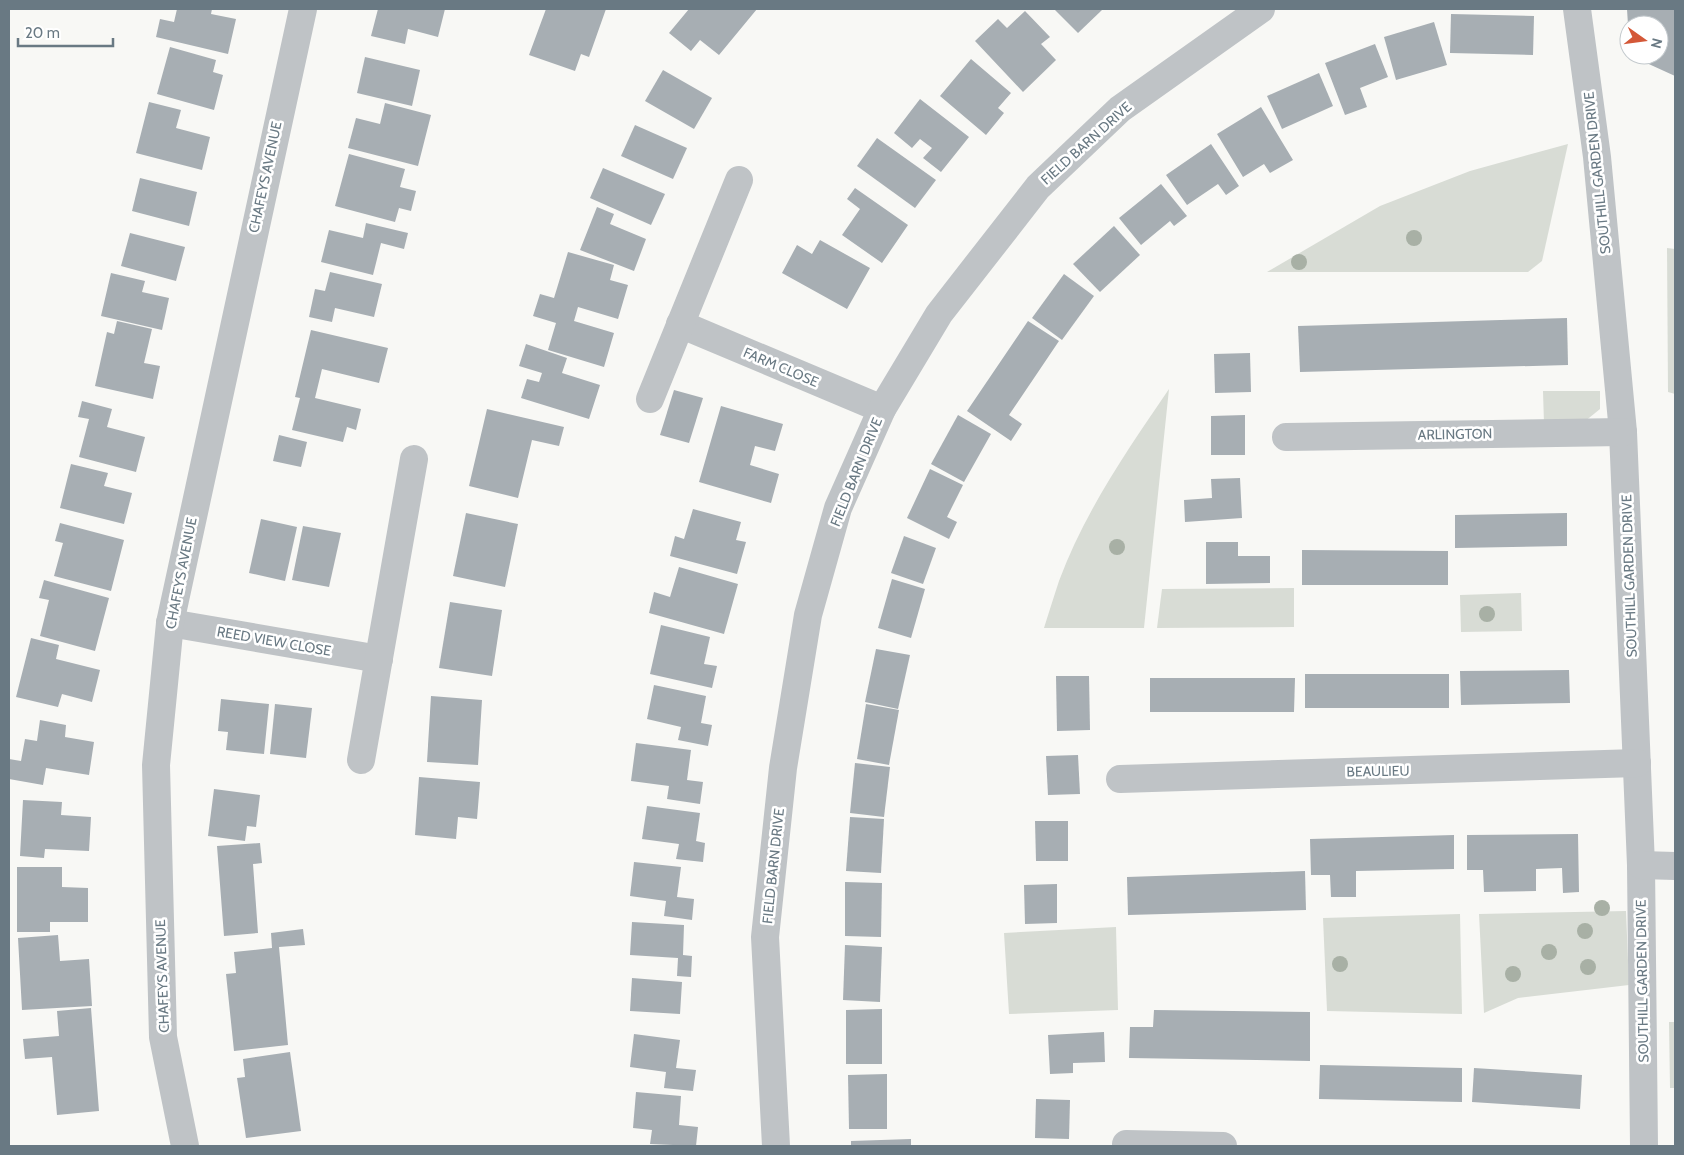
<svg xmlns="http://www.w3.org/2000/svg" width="1684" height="1155" font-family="Cabin,sans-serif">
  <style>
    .green { fill: #d8dcd5 }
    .building { fill: #a7aeb3 }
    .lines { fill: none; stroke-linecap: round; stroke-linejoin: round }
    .minor { stroke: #bfc3c6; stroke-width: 28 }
    .tree { fill: #a8b0a5 }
    .labels { text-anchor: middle; stroke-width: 5; stroke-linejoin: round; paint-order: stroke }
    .street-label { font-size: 14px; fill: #697983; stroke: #fff }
  </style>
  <rect width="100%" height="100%" fill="#f8f8f5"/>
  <g class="green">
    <path d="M1568,144l-26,117 -14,11h-261l113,-66 90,-35z"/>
    <path d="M1667,248l8,1v145l-7,-2z"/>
    <path d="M1169,389l-25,239h-100c5,-16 10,-32 15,-47 26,-70 69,-132 110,-192z"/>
    <path d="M1543,391h57v18l-16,13 -40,2z"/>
    <path d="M1294,588v39l-137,1 5,-39z"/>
    <path d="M1521,593l1,38 -61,1 -1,-37z"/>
    <path d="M1626,911l3,74 -111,13 -34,15 -5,-99z"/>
    <path d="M1460,914l2,100 -135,-3 -4,-93z"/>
    <path d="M1116,927l2,83 -109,4 -5,-81z"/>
    <path d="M1669,1022h6v66h-5z"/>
  </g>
  <g class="building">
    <path d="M177,9h35l-1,5 25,5 -8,35 -72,-17 4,-18 14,3z"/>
    <path d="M378,9h67l-7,28 -30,-8 -3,15 -34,-8z"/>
    <path d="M546,9h60l-17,48 -8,-3 -6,17 -46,-16z"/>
    <path d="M689,9h68l-38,46 -19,-15 -9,11 -22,-18z"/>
    <path d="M1054,9h47l1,1 -24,23z"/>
    <path d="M1627,9h48v67l-46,-21h30v-30h-31z"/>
    <path d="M1025,11l25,26 -9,7 15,16 -33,32 -48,-51 23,-22 9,9z"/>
    <path d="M1451,14l83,2 -1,39 -83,-2z"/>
    <path d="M1434,22l13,43 -51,15 -12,-43z"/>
    <path d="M1375,44l13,33 -28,11 7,19 -22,8 -20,-52z"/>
    <path d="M170,47l46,13 -3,12 10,3 -9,35 -57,-16z"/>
    <path d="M365,57l55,13 -8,36 -55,-13z"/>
    <path d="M971,59l40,34 -13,15 6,5 -18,22 -46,-39z"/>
    <path d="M663,70l49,28 -18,31 -49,-28z"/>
    <path d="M1319,73l14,33 -51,23 -15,-33z"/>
    <path d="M920,99l49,38 -28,35 -18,-14 9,-10 -12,-9 -8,9 -18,-15z"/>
    <path d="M149,102l32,8 -5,18 34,9 -8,33 -66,-17z"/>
    <path d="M385,103l46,12 -13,51 -70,-18 8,-30 24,6z"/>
    <path d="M1261,107l32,53 -23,13 -6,-9 -21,13 -26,-43z"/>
    <path d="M635,125l52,23 -14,31 -52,-23z"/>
    <path d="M877,138l59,42 -21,28 -58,-42z"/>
    <path d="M1211,144l28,42 -13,9 -8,-11 -31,21 -21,-30z"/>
    <path d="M349,154l56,15 -5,18 16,4 -5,20 -12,-3 -4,14 -60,-16z"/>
    <path d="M603,168l62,26 -14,31 -61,-27z"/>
    <path d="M140,178l57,14 -8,34 -57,-15z"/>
    <path d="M1161,184l26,32 -13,10 -4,-5 -29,24 -22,-27z"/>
    <path d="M855,188l53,37 -26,38 -40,-28 18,-26 -13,-10z"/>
    <path d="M597,207l17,7 -4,10 36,15 -12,32 -54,-21z"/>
    <path d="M366,223l42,10 -4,16 -23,-6 -8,32 -52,-13 8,-32 34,8z"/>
    <path d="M1114,226l26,29 -40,37 -27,-28z"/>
    <path d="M130,233l55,14 -9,34 -55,-15z"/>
    <path d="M820,240l50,28 -23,41 -65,-36 15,-28 15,9z"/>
    <path d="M568,252l46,13 -4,15 18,5 -10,34 -40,-12 -4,14 40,12 -10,34 -56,-17 8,-27 -23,-7 7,-22 14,4z"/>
    <path d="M330,272l52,12 -8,33 -39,-9 -3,14 -23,-5 6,-28 10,2z"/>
    <path d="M111,273l34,8 -3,11 27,6 -7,32 -61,-14z"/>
    <path d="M1064,274l30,22 -32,44 -30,-22z"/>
    <path d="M1567,318l1,47 -268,7 -2,-46z"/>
    <path d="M117,321l35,8 -8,34 16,3 -7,33 -58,-13 12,-54 7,2z"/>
    <path d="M1028,321l31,20 -50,74 13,9 -11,17 -44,-30z"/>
    <path d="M311,330l77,18 -9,35 -57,-14 -7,29 46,11 -5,21 -9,-3 -4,15 -51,-12 8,-32 -5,-1z"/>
    <path d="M526,344l41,14 -5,15 38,12 -11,34 -68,-21 6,-19 12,3 3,-9 -23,-7z"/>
    <path d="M1250,353l1,39 -36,1 -1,-39z"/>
    <path d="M674,390l29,8 -14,45 -29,-8z"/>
    <path d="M82,401l30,8 -5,18 38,10 -9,35 -57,-15 10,-38 -11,-2z"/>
    <path d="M721,406l62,18 -8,27 -20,-5 -5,19 29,9 -8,29 -72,-21z"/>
    <path d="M487,409l77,18 -5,19 -27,-6 -14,58 -49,-12z"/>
    <path d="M958,415l33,19 -27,48 -33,-18z"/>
    <path d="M1245,415v40h-34v-39z"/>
    <path d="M279,435l28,7 -6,25 -28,-6z"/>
    <path d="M71,464l37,9 -4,13 28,7 -8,31 -64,-16z"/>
    <path d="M930,469l33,16 -16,32 10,5 -8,17 -42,-21z"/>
    <path d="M1240,478l2,40 -57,4 -1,-22 28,-2 -1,-19z"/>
    <path d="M693,509l48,13 -5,18 10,2 -9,32 -67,-18 5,-20 9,3z"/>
    <path d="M466,513l52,11 -13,63 -52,-11z"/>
    <path d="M1567,513v33l-112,2v-33z"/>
    <path d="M261,519l36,8 -12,54 -36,-8z"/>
    <path d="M60,523l64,17 -13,51 -57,-15 9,-33 -8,-2z"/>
    <path d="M303,526l38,7 -12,54 -37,-7z"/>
    <path d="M904,536l32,12 -13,36 -32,-11z"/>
    <path d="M1206,542h32v14h32v27l-64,1z"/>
    <path d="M1302,550l146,1v34h-146z"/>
    <path d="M679,567l59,17 -14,50 -75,-21 5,-21 16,5z"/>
    <path d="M892,579l33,10 -14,49 -33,-10z"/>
    <path d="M44,580l65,18 -14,53 -55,-15 9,-36 -10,-2z"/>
    <path d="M450,602l52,8 -10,66 -53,-8z"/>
    <path d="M661,625l49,12 -6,27 13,2 -5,22 -62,-14z"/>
    <path d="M31,638l28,7 -3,14 44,11 -8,32 -30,-8 -4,13 -42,-10z"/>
    <path d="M876,649l34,6 -12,54 -33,-7z"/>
    <path d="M1569,670l1,33 -109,2 -1,-34z"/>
    <rect x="1305" y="674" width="144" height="34"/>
    <path d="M1056,676h33l1,54 -33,1z"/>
    <path d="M1150,678h145l-1,34h-144z"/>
    <path d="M654,685l52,11 -5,27 11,2 -4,21 -30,-6 3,-13 -34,-8z"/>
    <path d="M431,696l51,4 -4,65 -51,-3z"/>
    <path d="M221,699l48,5 -5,50 -38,-4 2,-18 -10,-1z"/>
    <path d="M275,704l37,4 -6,50 -36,-4z"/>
    <path d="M866,704l33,6 -10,55 -32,-6z"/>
    <path d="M40,720l26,5 -1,12 29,5 -5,33 -43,-7 -3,17 -34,-6v-20l12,2 4,-22 12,2z"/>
    <path d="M636,743l55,7 -4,30 16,2 -3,22 -33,-5 2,-13 -38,-5z"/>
    <path d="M1078,755l2,39 -32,1 -2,-39z"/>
    <path d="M855,763l35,4 -6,50 -34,-4z"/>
    <path d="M419,777l61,5 -3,37 -19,-2 -2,22 -41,-4z"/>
    <path d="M214,789l46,6 -4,32 -9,-1 -2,15 -37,-5z"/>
    <path d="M23,800l39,2 -1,13 30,2 -2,34 -44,-2 -1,9 -24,-2z"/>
    <path d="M647,806l53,7 -4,28 9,2 -2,19 -27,-3 3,-15 -37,-5z"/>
    <path d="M850,817l34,2 -3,54 -35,-2z"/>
    <path d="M1035,821h33v40h-32z"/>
    <path d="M1578,834l1,58 -16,1 -1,-25 -26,1v22l-52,1 -1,-22h-16v-35z"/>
    <path d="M1454,835v34l-98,2v26h-25l-1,-22h-19l-1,-36z"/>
    <path d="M260,843l2,20 -9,1 5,69 -34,3 -7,-90z"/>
    <path d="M634,862l47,5 -4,30 17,2 -2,21 -28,-4 2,-15 -36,-5z"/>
    <path d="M17,867h45v20l26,1v34h-38v10h-33z"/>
    <path d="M1305,871l1,39 -178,5 -1,-38z"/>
    <path d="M845,882l37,1 -1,54 -36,-1z"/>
    <path d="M1057,884v39l-32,1 -1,-39z"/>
    <path d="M632,922l52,3 -1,30 9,1 -1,21 -14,-1 1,-18 -48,-3z"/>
    <path d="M303,929l2,16 -26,2 9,98 -54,6 -8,-77 10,-1 -2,-21 38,-4 -1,-15z"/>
    <path d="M58,935l2,26 29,-2 3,47 -70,4 -4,-72z"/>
    <path d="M845,945l37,2 -2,55 -37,-2z"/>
    <path d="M632,978l50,4 -2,32 -50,-3z"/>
    <path d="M91,1008l8,103 -42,4 -5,-58 -27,2 -2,-20 36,-3 -2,-25z"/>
    <path d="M882,1009v55h-36v-54z"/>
    <path d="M1154,1010l156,2v49l-181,-3 1,-31h23z"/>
    <path d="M1104,1032l1,30 -32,1v10l-23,1 -2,-39z"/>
    <path d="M634,1034l46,6 -4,28 20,2 -3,21 -29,-3 2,-16 -36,-5z"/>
    <path d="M290,1052l11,79 -55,7 -9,-60 8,-1 -2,-18z"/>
    <path d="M1320,1065l142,3v34l-143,-3z"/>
    <path d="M1474,1068l108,7 -2,34 -108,-7z"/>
    <path d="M887,1074v55h-38l-1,-54z"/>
    <path d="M636,1092l45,4 -2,29 19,2 -2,19 -46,-2 2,-14 -19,-2z"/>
    <path d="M1036,1099l34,1 -1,39 -34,-1z"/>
    <path d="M911,1139v7h-60v-5z"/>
  </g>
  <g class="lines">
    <g class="minor">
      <path d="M1577,9l20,148 26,275 18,433 3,281"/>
      <path d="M680,324l202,85"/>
      <path d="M650,399l89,-219"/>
      <path d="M1286,437l337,-5"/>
      <path d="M170,623l209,36"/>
      <path d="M361,760l53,-301"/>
      <path d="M1120,779l517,-16"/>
      <path d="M1641,865l34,1"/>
      <path d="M1126,1144l97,2"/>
      <path d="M185,1146l-22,-109 -7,-272 14,-142 133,-614"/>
      <path d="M776,1146l-11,-209 18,-169 25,-153 30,-107 44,-99 57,-95 99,-127 82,-78 141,-100"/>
    </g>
  </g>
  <g class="tree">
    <circle cx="1414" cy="238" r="8"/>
    <circle cx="1299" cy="262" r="8"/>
    <circle cx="1117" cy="547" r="8"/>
    <circle cx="1487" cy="614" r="8"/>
    <circle cx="1602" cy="908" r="8"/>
    <circle cx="1585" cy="931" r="8"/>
    <circle cx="1549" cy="952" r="8"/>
    <circle cx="1340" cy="964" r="8"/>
    <circle cx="1588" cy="967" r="8"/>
    <circle cx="1513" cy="974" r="8"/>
  </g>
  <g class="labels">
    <g class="street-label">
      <text transform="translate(1086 143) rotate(-42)" y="5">FIELD BARN DRIVE</text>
      <text transform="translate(1597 173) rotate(-96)" y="5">SOUTHILL GARDEN DRIVE</text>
      <text transform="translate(265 177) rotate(-78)" y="5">CHAFEYS AVENUE</text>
      <text transform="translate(781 367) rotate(23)" y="5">FARM CLOSE</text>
      <text transform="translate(1455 434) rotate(-1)" y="5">ARLINGTON</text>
      <text transform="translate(856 472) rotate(-68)" y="5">FIELD BARN DRIVE</text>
      <text transform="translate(181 573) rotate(-79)" y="5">CHAFEYS AVENUE</text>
      <text transform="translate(1629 576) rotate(-92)" y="5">SOUTHILL GARDEN DRIVE</text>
      <text transform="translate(274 641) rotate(10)" y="5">REED VIEW CLOSE</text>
      <text transform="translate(1378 771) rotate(-1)" y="5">BEAULIEU</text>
      <text transform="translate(773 866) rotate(-84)" y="5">FIELD BARN DRIVE</text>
      <text transform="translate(162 976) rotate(-92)" y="5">CHAFEYS AVENUE</text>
      <text transform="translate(1642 981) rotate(-91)" y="5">SOUTHILL GARDEN DRIVE</text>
    </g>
  </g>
  <rect width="1684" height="1155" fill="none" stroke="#697983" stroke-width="20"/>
  <g transform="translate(1644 40) rotate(104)"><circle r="24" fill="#ffffff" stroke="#c3c9cd"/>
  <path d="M0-4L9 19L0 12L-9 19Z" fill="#d45838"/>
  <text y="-8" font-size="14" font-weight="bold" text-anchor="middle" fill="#697983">N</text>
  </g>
  <path d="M18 38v8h95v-8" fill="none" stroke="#697983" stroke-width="2.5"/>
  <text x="25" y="38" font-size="15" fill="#697983" stroke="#ffffff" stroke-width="4" paint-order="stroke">20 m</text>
</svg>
